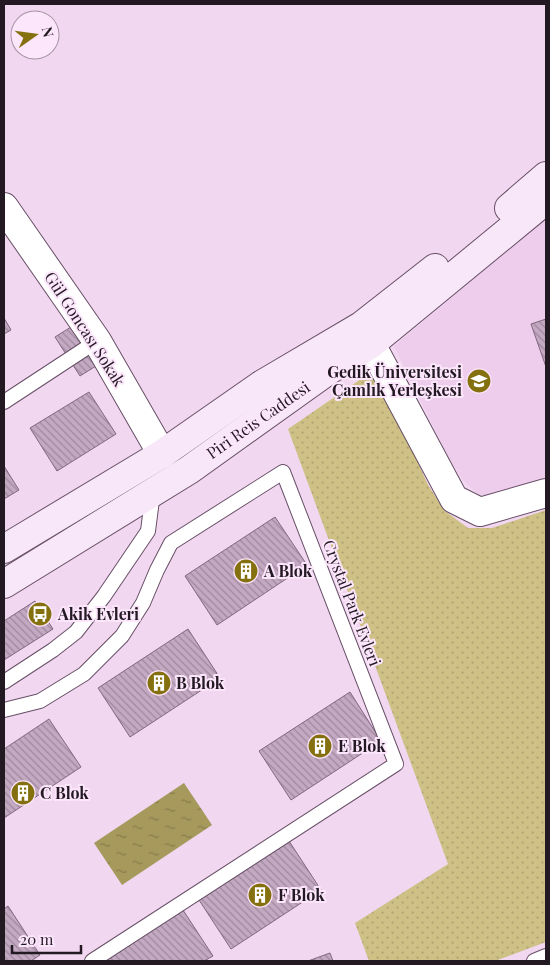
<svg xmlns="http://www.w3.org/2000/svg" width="550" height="965" font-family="'Playfair Display',serif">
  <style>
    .built { fill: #edccec }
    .grass { fill: url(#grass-dots) }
    .water { fill: url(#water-ripples) }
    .building { fill: url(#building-back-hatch); stroke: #816880 }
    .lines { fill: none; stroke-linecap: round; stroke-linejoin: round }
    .lane-casing { stroke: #674f66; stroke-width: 16 }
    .street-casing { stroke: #674f66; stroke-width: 30 }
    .secondary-casing { stroke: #674f66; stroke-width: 30 }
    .lane { stroke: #fff; stroke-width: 14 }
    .street { stroke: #fff; stroke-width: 28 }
    .secondary { stroke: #f8e7f8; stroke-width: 28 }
    .labels { text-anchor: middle; stroke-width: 4; stroke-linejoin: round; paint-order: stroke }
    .street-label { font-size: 16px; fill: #231923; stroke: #fce6fb }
    .poi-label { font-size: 16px; font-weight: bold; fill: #231923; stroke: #fce6fb; text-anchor: start }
  </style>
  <defs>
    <pattern id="grass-dots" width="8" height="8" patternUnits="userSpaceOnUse" patternTransform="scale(1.25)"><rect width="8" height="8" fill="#cfc085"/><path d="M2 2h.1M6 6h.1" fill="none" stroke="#b1a473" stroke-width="1.8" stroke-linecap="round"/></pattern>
    <pattern id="water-ripples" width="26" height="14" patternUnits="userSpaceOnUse" patternTransform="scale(1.25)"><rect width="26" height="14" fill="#a7995c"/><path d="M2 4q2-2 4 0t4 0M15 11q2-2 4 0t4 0" fill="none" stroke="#887c4c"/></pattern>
    <pattern id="building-back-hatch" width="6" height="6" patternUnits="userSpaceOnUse" patternTransform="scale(1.25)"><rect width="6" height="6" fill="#c4a9c3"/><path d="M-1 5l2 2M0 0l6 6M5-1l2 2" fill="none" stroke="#9f899e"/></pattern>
  </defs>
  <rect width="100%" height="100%" fill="#f2d7f1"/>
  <path class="built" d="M546,219v263l-47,16 -21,-4 -14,-13 -16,-24 -54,-111z"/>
  <path class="grass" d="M374,370l27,55 27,60 17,26 23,17h24l54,-18v432l-51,19h-126l-14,-38 93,-59 -160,-435z"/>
  <path class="water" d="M184,783l28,42 -90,60 -28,-42z"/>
  <g class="building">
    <path d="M4,318l7,12 -7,4z"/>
    <path d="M546,319v48l-15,-43z"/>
    <path d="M71,327l25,39 -16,10 -25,-39z"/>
    <path d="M89,392l27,42 -59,37 -27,-43z"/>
    <path d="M4,466l15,24 -15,9z"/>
    <path d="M275,517l32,48 -90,60 -32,-49z"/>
    <path d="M35,601l18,28 -49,31v-39z"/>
    <path d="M188,629l32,49 -90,59 -32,-49z"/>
    <path d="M350,692l31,49 -90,59 -32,-49z"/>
    <path d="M49,719l32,48 -77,51v-69z"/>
    <path d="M289,841l32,49 -90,59 -32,-49z"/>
    <path d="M8,906l32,49 -9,6h-27v-52z"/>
    <path d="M181,907l32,49 -9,5h-105z"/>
    <path d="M330,953l3,8h-25z"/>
  </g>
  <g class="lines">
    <defs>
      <g id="lane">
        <path d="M4,402l93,-61"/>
        <path d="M4,682l49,-32 23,-18 28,-36 44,-65 5,-39"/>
        <path d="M4,710l36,-9 44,-27 38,-38 21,-33 14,-33 14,-27 112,-71 113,292 -304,197"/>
        <path d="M534,961l12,-5"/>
      </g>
      <g id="street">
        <path d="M4,207l93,134 65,113"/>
        <path d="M371,344l83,155 26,13 66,-19"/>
      </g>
      <g id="secondary">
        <path d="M509,208l37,-32"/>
        <path d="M4,549l158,-95 99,-69 100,-59 74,-58"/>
        <path d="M4,584l185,-114 137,-98 45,-28 175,-144"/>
      </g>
    </defs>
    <use href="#lane" class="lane-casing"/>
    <use href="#street" class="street-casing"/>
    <use href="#secondary" class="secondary-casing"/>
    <use href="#lane" class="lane"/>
    <use href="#street" class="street"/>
    <use href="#secondary" class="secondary"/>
  </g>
  <defs>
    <symbol id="university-disc" viewBox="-11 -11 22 22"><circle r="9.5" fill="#84700f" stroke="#fce6fb"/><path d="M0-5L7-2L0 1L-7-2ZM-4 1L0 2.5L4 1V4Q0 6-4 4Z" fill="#fff"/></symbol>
    <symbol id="building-disc" viewBox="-11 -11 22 22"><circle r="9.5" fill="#84700f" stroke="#fce6fb"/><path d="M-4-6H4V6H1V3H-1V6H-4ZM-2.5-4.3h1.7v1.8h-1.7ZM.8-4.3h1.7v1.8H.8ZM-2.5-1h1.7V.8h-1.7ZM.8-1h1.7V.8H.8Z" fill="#fff"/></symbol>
    <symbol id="bus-disc" viewBox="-11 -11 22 22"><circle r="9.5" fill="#84700f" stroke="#fce6fb"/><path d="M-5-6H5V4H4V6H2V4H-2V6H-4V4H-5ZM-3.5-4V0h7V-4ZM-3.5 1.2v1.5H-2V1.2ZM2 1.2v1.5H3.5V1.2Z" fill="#fff"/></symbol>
  </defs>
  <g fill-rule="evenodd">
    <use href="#university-disc" x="465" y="367" width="28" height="28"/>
    <use href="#building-disc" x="232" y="557" width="28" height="28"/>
    <use href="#bus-disc" x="26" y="600" width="28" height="28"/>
    <use href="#building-disc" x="145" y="669" width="28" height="28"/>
    <use href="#building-disc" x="306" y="732" width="28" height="28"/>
    <use href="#building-disc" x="9" y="779" width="28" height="28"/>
    <use href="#building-disc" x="246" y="881" width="28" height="28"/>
  </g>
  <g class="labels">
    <g class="street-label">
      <text transform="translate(85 329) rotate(57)" y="6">Gül Goncası Sokak</text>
      <text transform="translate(258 420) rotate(-35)" y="6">Piri Reis Caddesi</text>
      <text transform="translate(352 603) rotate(69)" y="6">Crystal Park Evleri</text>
    </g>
    <g class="poi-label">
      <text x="462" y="378" text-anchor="end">Gedik Üniversitesi<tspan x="462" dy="18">Çamlık Yerleşkesi</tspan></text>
      <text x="264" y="577">A Blok</text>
      <text x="58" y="620">Akik Evleri</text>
      <text x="176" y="689">B Blok</text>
      <text x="338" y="752">E Blok</text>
      <text x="40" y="799">C Blok</text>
      <text x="278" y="901">F Blok</text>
    </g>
  </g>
  <rect width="550" height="965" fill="none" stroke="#231923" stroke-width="10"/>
  <g transform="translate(35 35) rotate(76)"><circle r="24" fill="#fce6fb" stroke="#a594a5"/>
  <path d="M0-4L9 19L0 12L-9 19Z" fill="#84700f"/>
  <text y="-8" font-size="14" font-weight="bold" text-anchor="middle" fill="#231923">N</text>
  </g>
  <path d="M12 945v8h69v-8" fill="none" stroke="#231923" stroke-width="2.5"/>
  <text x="20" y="945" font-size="15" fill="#231923" stroke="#fce6fb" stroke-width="4" paint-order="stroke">20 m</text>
</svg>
